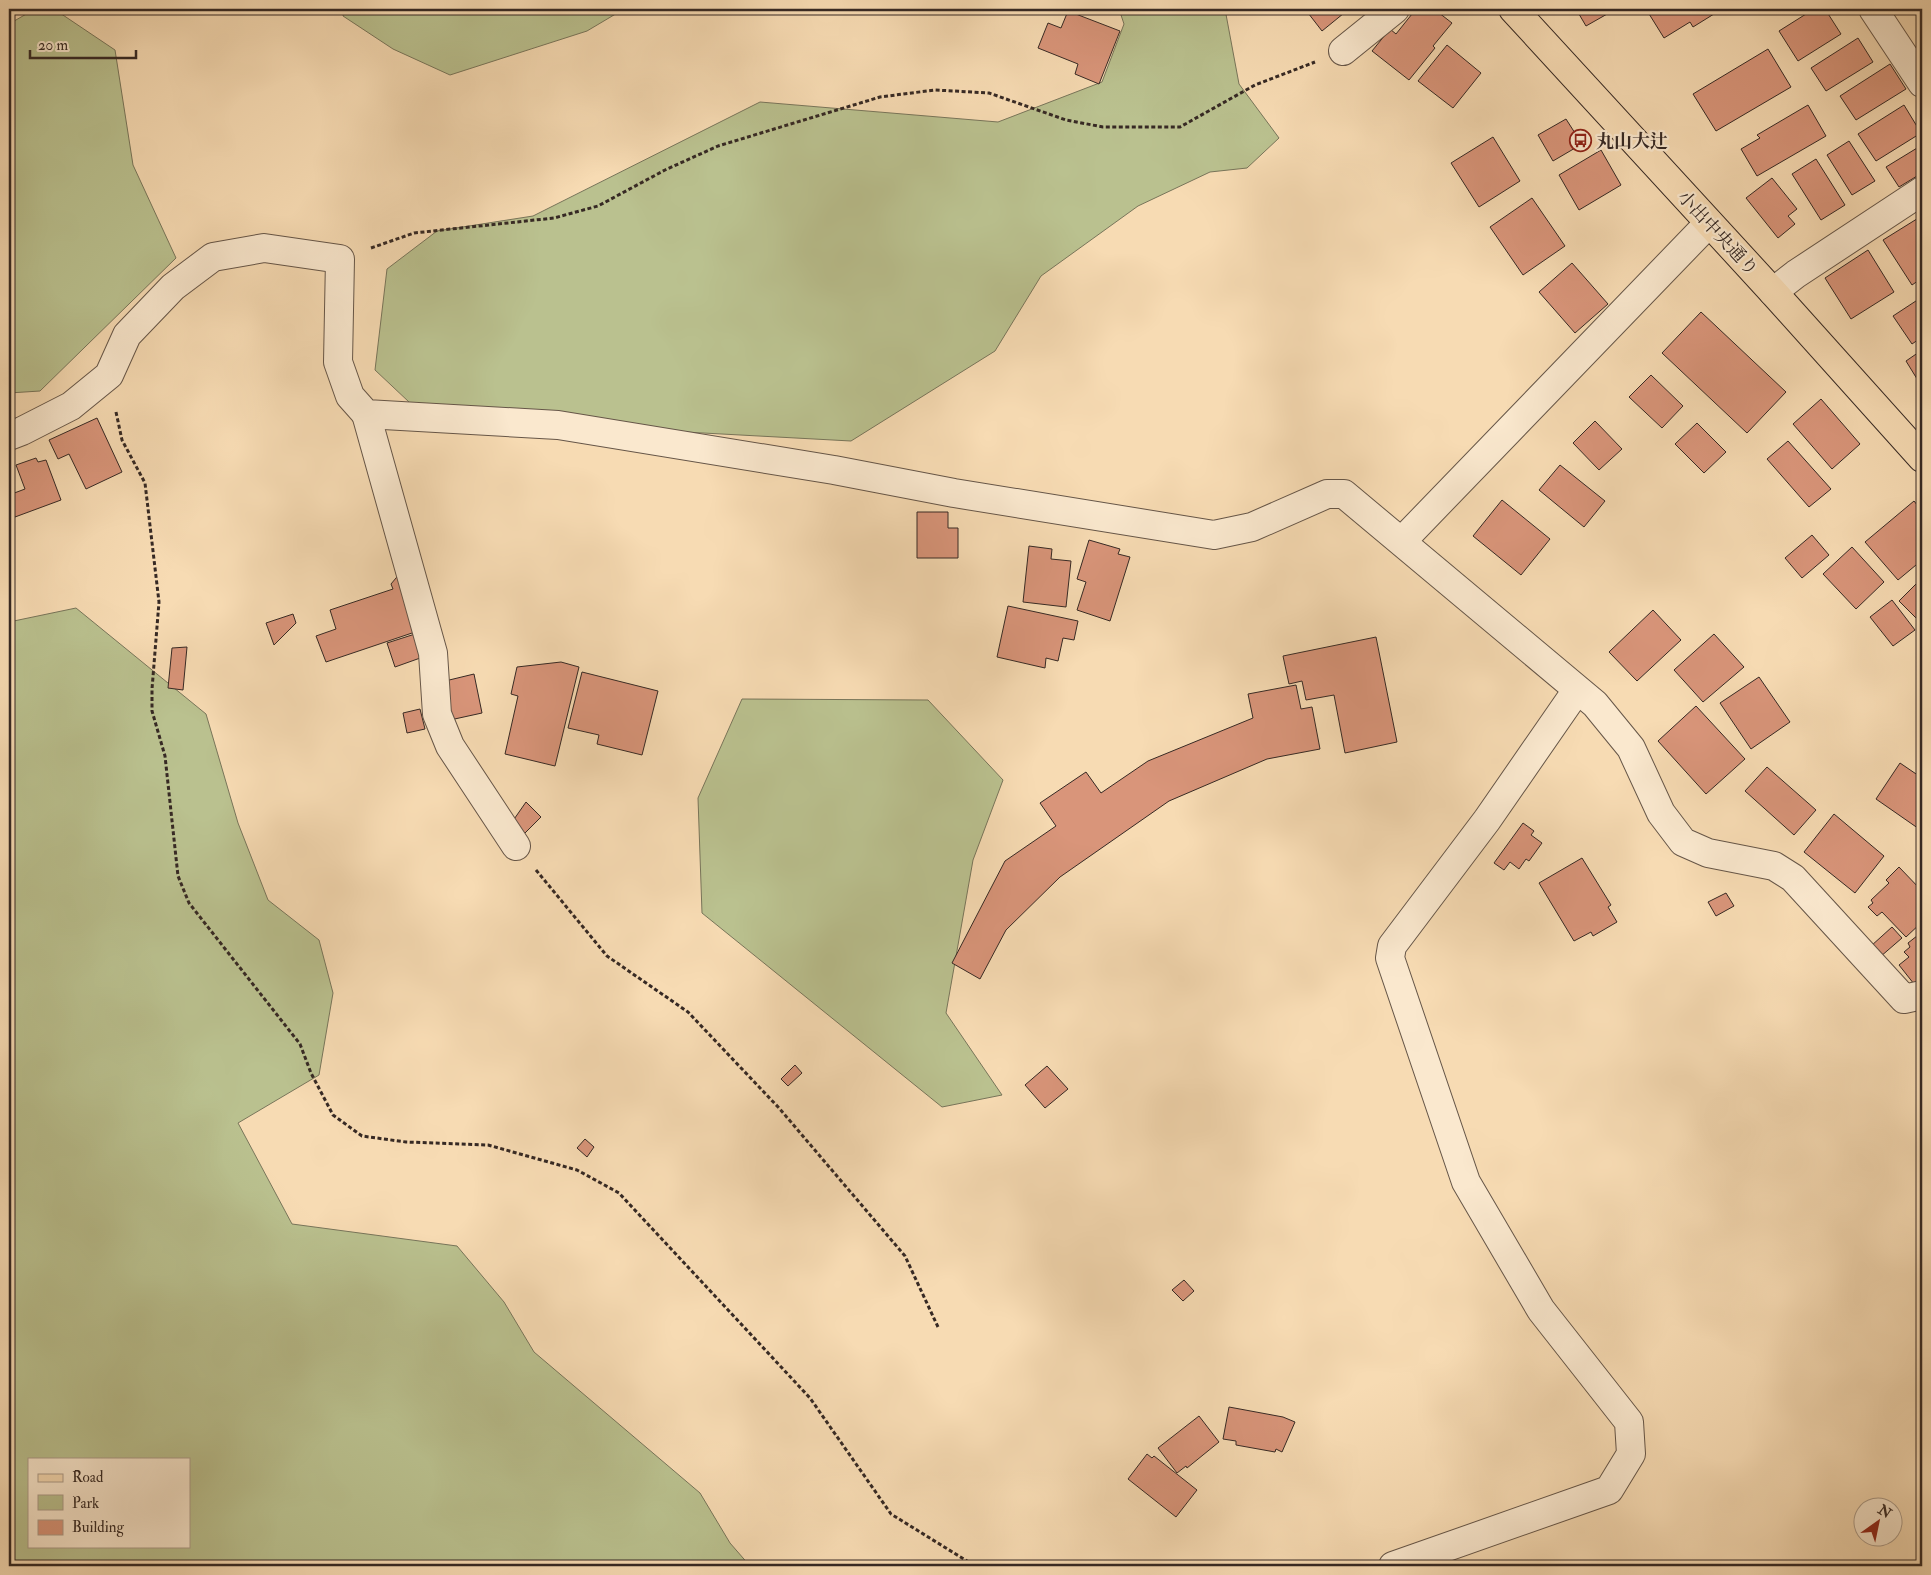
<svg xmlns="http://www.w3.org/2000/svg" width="1931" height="1575" font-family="'IM FELL Double Pica','Noto Serif JP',serif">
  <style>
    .green { fill: #bac18f; stroke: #78755a; fill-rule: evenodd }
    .building { fill: #d9957a; stroke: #362924 }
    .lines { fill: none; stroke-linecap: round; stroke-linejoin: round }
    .minor-casing { stroke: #665648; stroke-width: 30 }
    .major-casing { stroke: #362924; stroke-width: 30 }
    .path { stroke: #362924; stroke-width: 3; stroke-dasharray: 4 2.5; stroke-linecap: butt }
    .minor { stroke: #fae8ce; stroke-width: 28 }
    .major { stroke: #f7dbb3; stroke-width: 28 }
    .labels { text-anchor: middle; stroke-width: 4.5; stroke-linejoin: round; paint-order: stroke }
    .poi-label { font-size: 18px; font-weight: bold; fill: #362924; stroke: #fae8ce; text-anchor: start }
    .street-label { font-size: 18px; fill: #362924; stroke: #fae8ce }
  </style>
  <rect width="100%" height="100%" fill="#f7dbb3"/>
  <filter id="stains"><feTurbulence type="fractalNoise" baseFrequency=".004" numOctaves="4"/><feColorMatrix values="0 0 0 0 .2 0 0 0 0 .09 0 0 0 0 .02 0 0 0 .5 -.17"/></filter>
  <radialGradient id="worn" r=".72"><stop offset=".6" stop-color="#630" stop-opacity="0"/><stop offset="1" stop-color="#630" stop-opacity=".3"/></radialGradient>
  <g class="green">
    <path d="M35,9h19l61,41 18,115 43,93 -136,133 -31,2v-369z"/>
    <path d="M344,9h280l-37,22 -137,44 -57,-26 -50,-33z"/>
    <path d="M1119,9h106l14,75 40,54 -32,30 -37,4 -72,34 -97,70 -46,75 -144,90 -425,-23 -51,-48 12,-101 50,-38 96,-15 227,-114 238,20 104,-40 22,-58z"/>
    <path d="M76,608l130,106 32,109 30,77 51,40 14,53 -14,82 -81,48 54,101 165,22 47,56 30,50 166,141 30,50 20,23h-741v-944zM29,1459h160v87h-160z"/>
    <path d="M742,699l186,1 75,80 -30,80 -27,153 56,82 -60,12 -240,-194 -4,-115z"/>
  </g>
  <g class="building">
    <path d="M1305,9h44l-27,22z"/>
    <path d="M1416,9h18l18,14 -19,23 2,2 -26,32 -37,-29 18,-22 6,5z"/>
    <path d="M1576,9h40l-30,17z"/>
    <path d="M1646,9h76l-29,18 -3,-5 -26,16z"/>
    <path d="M1814,9h11l16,25 -43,27 -19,-30z"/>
    <path d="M1068,11l52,20 -21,53 -24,-10 3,-10 -40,-16 10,-25 13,5z"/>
    <path d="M1858,38l15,24 -47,29 -15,-23z"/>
    <path d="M1447,45l34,28 -28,35 -35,-27z"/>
    <path d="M1768,49l23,38 -75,44 -23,-37z"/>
    <path d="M1890,64l16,25 -50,31 -16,-24z"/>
    <path d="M1808,105l18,31 -69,40 -16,-27 19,-11 -3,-3z"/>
    <path d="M1904,105l17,28 -45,28 -18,-27z"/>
    <path d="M1566,119l16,25 -29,17 -15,-26z"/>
    <path d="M1493,137l27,44 -41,26 -28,-44z"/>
    <path d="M1849,141l26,40 -23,14 -25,-40z"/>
    <path d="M1922,145v28l-23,14 -13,-20z"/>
    <path d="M1601,150l20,35 -42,25 -20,-35z"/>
    <path d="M1816,159l29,46 -24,15 -29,-46z"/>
    <path d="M1772,178l25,31 -9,7 7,8 -17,14 -32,-40z"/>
    <path d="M1532,198l33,48 -42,29 -33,-48z"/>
    <path d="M1920,217l2,4v57l-10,7 -29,-45z"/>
    <path d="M1868,250l26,42 -43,27 -26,-41z"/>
    <path d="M1572,263l36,41 -33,29 -36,-41z"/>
    <path d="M1922,297v40l-10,7 -19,-28z"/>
    <path d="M1701,312l85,80 -39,41 -85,-80z"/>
    <path d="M1922,350v37l-16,-26z"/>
    <path d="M1651,375l32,31 -21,22 -33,-31z"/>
    <path d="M1821,399l39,45 -28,25 -39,-45z"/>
    <path d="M97,418l25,54 -36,17 -17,-35 -11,5 -9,-19z"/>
    <path d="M1595,421l27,28 -23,21 -26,-27z"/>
    <path d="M1697,423l29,29 -22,21 -29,-29z"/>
    <path d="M1788,441l43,48 -22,18 -42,-48z"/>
    <path d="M36,458l2,4 8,-2 15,40 -46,17 -6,-22 16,-6 -9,-24z"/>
    <path d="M1560,465l45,36 -21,26 -45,-37z"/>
    <path d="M1502,500l48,39 -29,36 -48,-39z"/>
    <path d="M1914,501l8,10v49l-24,20 -33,-38z"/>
    <path d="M917,512h31v16h10v30h-41z"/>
    <path d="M1812,535l17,20 -27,23 -17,-20z"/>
    <path d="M1089,540l31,9 -2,5 12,3 -20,64 -33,-11 9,-28 -9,-3z"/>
    <path d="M1029,546l23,3 -1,10 20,2 -5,46 -43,-5z"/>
    <path d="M1852,547l32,35 -28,27 -33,-35z"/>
    <path d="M401,572l17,59 -92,31 -10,-26 20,-7 -6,-19 63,-21 -2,-5z"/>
    <path d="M1922,578v46l-23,-23z"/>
    <path d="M1892,600l23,30 -22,16 -23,-29z"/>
    <path d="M1008,606l70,15 -4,19 -11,-2 -5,23 -12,-3 -1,10 -48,-11z"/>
    <path d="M1653,610l28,30 -44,41 -28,-29z"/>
    <path d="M293,614l3,9 -22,22 -8,-22z"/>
    <path d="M415,634l8,23 -28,10 -8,-24z"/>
    <path d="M1714,634l30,33 -41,35 -29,-32z"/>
    <path d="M1376,637l21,105 -52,11 -11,-58 -28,5 -4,-19 -13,3 -6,-28z"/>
    <path d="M187,647l-4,43 -15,-2 4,-40z"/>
    <path d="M561,662l18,5 -24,99 -50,-12 13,-58 -7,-2 6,-27z"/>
    <path d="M582,672l76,19 -16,64 -45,-11 2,-9 -31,-7z"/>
    <path d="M474,674l8,39 -32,7 -9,-38z"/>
    <path d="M1759,677l31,45 -39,27 -31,-46z"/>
    <path d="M1296,685l5,24 11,-2 8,42 -53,10 -98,42 -109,76 -54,53 -26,49 -28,-16 53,-102 51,-35 -16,-23 46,-31 15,21 47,-32 105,-43 -5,-24z"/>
    <path d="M1696,706l49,53 -39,35 -48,-53z"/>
    <path d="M420,709l5,20 -18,4 -4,-20z"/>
    <path d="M1900,763l22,15v53l-46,-32z"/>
    <path d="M1767,767l49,43 -22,25 -49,-44z"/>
    <path d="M526,802l15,15 -19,19 -12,-11z"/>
    <path d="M1834,814l50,42 -29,37 -51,-41z"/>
    <path d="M1523,823l11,8 -3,4 11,8 -13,18 -3,-2 -7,10 -9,-7 -6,8 -10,-7z"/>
    <path d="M1582,858l29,47 -3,2 9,15 -24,14 -2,-4 -17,9 -35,-58z"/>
    <path d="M1899,867l23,24v31l-16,15 -24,-25 -5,4 -9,-9 5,-4 -2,-3 18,-17 -3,-3z"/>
    <path d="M1726,893l8,13 -18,10 -8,-14z"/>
    <path d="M1892,927l10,11 -22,19 -9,-11z"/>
    <path d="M1922,932v45l-8,7 -15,-19 10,-8 -5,-5 6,-5 -2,-4z"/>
    <path d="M795,1065l7,8 -14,13 -7,-7z"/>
    <path d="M1047,1066l21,23 -23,19 -20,-23z"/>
    <path d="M585,1139l9,8 -7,10 -10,-9z"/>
    <path d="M1184,1280l10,11 -11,10 -11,-11z"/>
    <path d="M1229,1407l54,10 12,5 -13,30 -6,-3 -1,3 -39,-7v-4l-13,-2z"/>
    <path d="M1199,1416l20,26 -32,26 -1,-2 -9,7 -19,-25z"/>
    <path d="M1147,1454l5,4 2,-2 43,34 -21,27 -48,-38z"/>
  </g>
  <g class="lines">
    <defs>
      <g id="minor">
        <path d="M1873,9l49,74"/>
        <path d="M1343,51l52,-42"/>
        <path d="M1773,292l23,-18 126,-83"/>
        <path d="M366,414l67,239 4,61 13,32 66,100"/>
        <path d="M9,436l13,-5 49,-25 38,-31 18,-40 46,-48 40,-30 51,-9 76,11 -2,103 12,34 16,18 192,11 276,45 120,23 260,42 38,-8 75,-33h17l251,210 36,44 30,65 22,29 25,11 66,13 19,12 111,121 18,-4"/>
        <path d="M1402,541l307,-318"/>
        <path d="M1393,1566l216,-76 22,-36 -2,-32 -88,-112 -75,-128 -76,-224 2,-12 95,-126 90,-130"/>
      </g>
      <path id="major" d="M1513,9l260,283 149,166"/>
    </defs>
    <use href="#minor" class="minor-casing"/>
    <use href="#major" class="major-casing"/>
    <g class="path">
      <path d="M371,248l43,-15 140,-15 44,-12 67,-36 53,-24 162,-49 55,-7 54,3 77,27 37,7h77l75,-42 60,-23"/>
      <path d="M116,412l6,28 23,43 14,119 -7,87v22l13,45 13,120 11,27 111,141 11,29 22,42 29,21 44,6 82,3 89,25 42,23 191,205 81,116 84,52"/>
      <path d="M536,870l71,86 81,56 91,96 126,148 33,71"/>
    </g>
    <use href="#minor" class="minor"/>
    <use href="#major" class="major"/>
  </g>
  <defs>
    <symbol id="bus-ring" viewBox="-11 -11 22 22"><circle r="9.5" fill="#fae8ce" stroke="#8f2418" stroke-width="1.5"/><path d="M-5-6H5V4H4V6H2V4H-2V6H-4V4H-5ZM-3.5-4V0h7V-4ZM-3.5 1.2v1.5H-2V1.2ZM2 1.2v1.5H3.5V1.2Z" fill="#8f2418"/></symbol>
  </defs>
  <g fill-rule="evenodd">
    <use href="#bus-ring" x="1568" y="128" width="25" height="25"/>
  </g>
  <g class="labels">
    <g class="poi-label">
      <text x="1596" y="147">丸山大辻</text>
    </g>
    <g class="street-label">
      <text transform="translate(1718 233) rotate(47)" y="6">小出中央通り</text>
    </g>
  </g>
  <rect width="1931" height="1575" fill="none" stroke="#f7dbb3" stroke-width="30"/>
  <rect x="10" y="10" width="1911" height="1555" fill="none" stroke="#362924" stroke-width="2.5"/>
  <rect x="15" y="15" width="1901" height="1545" fill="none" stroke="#362924"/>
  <rect x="28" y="1458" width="162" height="90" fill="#fae8ce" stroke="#ac9c8a"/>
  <rect x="38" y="1474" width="25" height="8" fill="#f7dbb3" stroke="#ac9c8a"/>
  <text x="72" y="1482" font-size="15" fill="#362924">Road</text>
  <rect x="38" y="1495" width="25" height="15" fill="#bac18f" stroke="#ac9c8a"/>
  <text x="72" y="1508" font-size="15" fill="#362924">Park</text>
  <rect x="38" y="1520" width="25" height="15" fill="#d9957a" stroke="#ac9c8a"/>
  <text x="72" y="1532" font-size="15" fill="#362924">Building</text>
  <g transform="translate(1878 1522) rotate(33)"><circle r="24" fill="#fae8ce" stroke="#ac9c8a"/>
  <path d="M0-4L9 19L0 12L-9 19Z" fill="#8f2418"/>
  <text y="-8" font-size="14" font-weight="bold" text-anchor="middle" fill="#362924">N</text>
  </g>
  <path d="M30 50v8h106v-8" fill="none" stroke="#362924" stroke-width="2.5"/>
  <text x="38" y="50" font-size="15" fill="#362924" stroke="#fae8ce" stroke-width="4" paint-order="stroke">20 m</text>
  <rect width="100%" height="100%" filter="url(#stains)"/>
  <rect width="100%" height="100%" fill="url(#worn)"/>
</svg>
